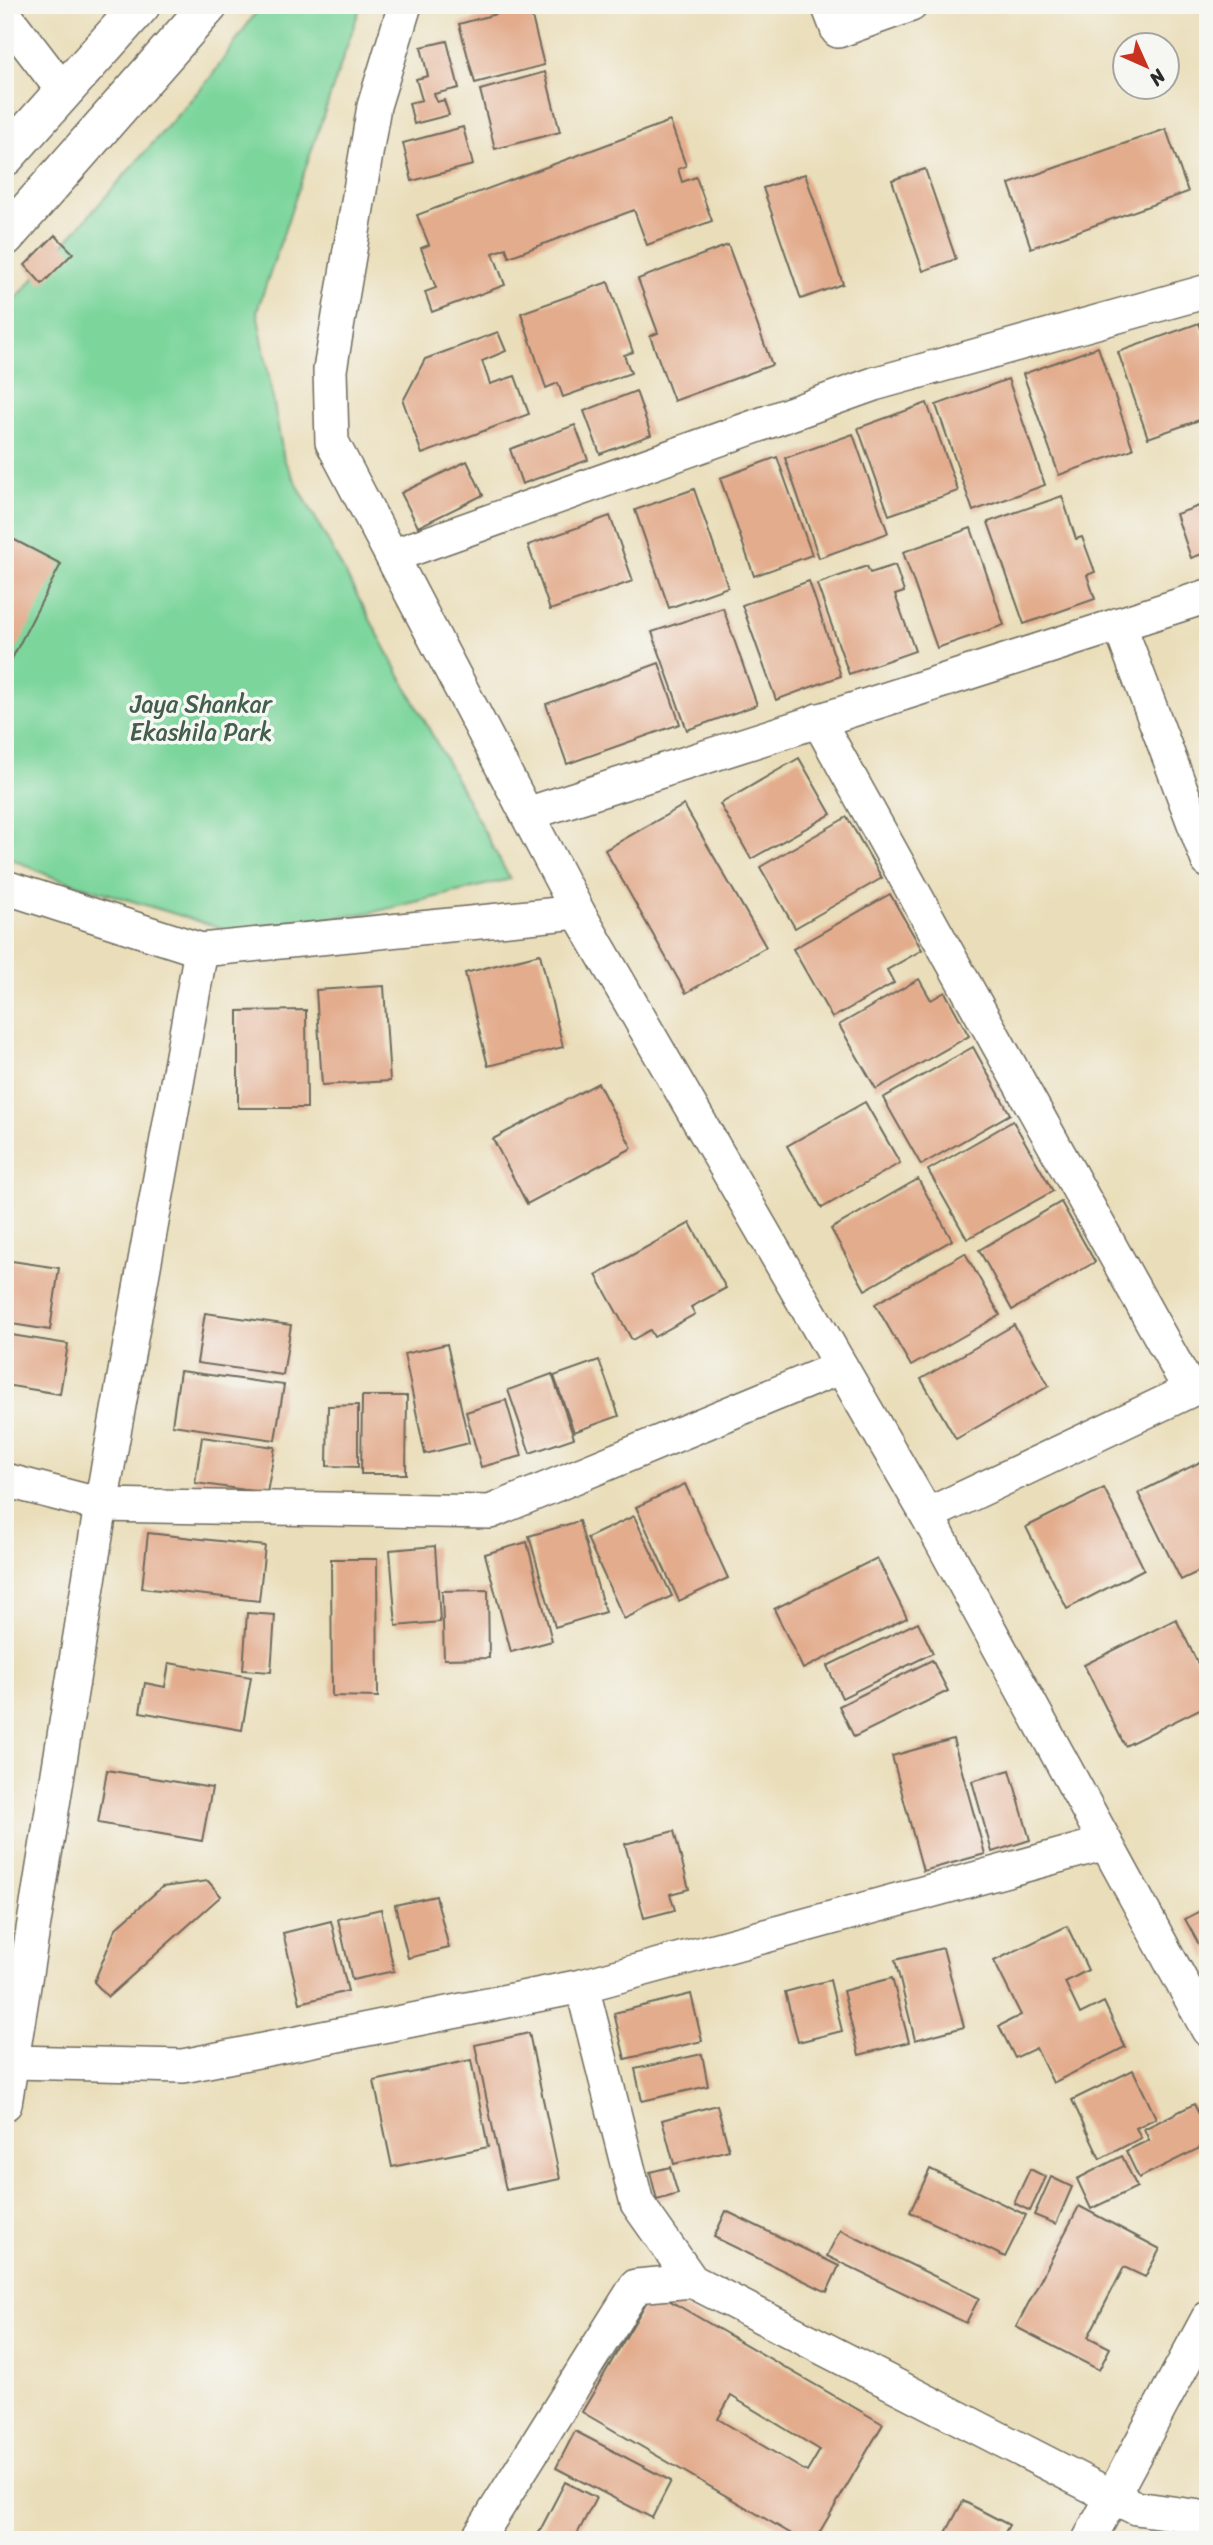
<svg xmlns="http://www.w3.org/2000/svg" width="1213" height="2545" font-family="Sriracha,sans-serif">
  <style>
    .green { fill: #7bd59b; stroke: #538063; stroke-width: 2 }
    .building { fill: #e3ac8d; fill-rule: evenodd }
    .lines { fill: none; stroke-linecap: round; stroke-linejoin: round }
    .minor-casing { stroke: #6e6a5d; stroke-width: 36 }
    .primary-casing { stroke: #6e6a5d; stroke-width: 41 }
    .minor { stroke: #fff; stroke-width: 33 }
    .primary { stroke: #fff; stroke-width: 38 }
    .labels { text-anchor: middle; stroke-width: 7; stroke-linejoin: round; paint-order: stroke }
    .park-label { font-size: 24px; fill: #435e4d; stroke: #f6f6f2 }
  </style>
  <rect width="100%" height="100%" fill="#f6f6f2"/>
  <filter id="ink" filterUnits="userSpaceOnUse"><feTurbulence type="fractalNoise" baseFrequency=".0143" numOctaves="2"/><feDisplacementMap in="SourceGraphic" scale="14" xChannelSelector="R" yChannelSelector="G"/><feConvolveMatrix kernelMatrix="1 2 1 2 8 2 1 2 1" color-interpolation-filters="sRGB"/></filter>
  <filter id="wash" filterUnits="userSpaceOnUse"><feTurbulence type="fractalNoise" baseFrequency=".00686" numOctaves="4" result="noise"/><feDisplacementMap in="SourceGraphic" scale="28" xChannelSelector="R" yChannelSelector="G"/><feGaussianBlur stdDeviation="1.57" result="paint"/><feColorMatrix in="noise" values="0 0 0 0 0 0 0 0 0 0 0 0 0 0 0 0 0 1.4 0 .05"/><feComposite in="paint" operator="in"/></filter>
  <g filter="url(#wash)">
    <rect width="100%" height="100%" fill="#eadeba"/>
    <path class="green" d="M261,5h100l-104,306 27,149 226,419 -136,33 -140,20 -184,-56 -45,-20v-545l206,-234z"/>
    <g id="blocks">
      <g class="building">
        <path d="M529,5l15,60 -69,18 -16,-59z"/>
        <path d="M447,41l12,47 -25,6 3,8 7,-2 5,15 -35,9 -5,-21 13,-3 -6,-21 12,-3 -7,-29z"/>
        <path d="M545,72l15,60 -65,17 -15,-59z"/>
        <path d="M670,121l16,45 -8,3 4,13 14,-5 16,44 -65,24 -13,-35 -125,47 -3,-9 -13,5 12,32 -73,27 -7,-20 11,-4 -15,-40 8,-3 -12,-30z"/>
        <path d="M463,127l10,38 -61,16 -9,-38z"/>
        <path d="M1166,129l22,63 -157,56 -22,-64z"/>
        <path d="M925,169l31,90 -33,12 -31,-91z"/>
        <path d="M805,174l38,110 -42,15 -38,-111z"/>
        <path d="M55,235l18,18 -31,31 -17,-19z"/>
        <path d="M728,245l44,120 -98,36 -24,-65 8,-3 -20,-54z"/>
        <path d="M608,282l25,70 -9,3 7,18 -68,24 -5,-14 -12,5 -25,-75z"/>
        <path d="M1199,323l9,25v69l-60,21 -30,-86z"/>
        <path d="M498,332l8,19 -24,10 8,23 25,-8 14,38 -107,40 -19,-53 22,-42z"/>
        <path d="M1098,347l35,102 -74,26 -36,-101z"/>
        <path d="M1008,379l37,106 -72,26 -37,-106z"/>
        <path d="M636,391l15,44 -51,19 -16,-43z"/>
        <path d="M927,403l31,88 -69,24 -31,-87z"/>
        <path d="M575,425l13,35 -66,24 -12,-35z"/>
        <path d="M853,434l35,99 -69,25 -34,-100z"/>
        <path d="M777,457l35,98 -58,21 -34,-98z"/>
        <path d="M467,461l16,34 -65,32 -17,-34z"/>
        <path d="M694,489l34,98 -59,21 -34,-98z"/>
        <path d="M1062,496l14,43 6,-2 13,35 -8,3 8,24 -71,25 -36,-102z"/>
        <path d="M1208,503v49l-17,6 -15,-44z"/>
        <path d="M610,516l23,65 -83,29 -22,-65z"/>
        <path d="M971,528l33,97 -67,23 -34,-96z"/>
        <path d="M5,535l56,29 -56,108z"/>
        <path d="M895,565l9,27 -9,3 20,56 -66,23 -32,-90 50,-18 3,7z"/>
        <path d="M809,581l32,95 -65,24 -34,-95z"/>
        <path d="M723,608l34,97 -70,25 -35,-98z"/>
        <path d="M659,663l21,61 -113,40 -21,-60z"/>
        <path d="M799,758l32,56 -80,45 -31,-55z"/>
        <path d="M684,805l82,142 -80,46 -81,-143z"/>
        <path d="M847,817l35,61 -87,50 -35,-61z"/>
        <path d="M890,894l32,56 -35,20 7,13 -62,35 -39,-69z"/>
        <path d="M540,954l23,93 -75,19 -23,-93z"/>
        <path d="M919,979l12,21 14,-8 24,44 -93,53 -37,-64z"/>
        <path d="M384,986l6,95 -68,4 -6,-95z"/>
        <path d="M306,1010l1,98h-69v-97z"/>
        <path d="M973,1047l37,67 -89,51 -38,-67z"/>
        <path d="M598,1083l34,65 -105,56 -34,-65z"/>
        <path d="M865,1102l35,61 -78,45 -35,-62z"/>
        <path d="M1013,1121l40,70 -86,48 -39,-69z"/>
        <path d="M918,1179l34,61 -87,50 -34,-61z"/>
        <path d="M1061,1202l34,60 -83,48 -33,-60z"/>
        <path d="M690,1223l36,65 -35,19 4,7 -41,23 -4,-7 -18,10 -36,-65z"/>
        <path d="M965,1253l35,62 -89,51 -36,-62z"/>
        <path d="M5,1260l54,8 -9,62 -45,-7z"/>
        <path d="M205,1313l86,12 -8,50 -86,-12z"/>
        <path d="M1014,1325l35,61 -93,53 -35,-60z"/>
        <path d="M5,1334l63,10 -8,50 -55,-9z"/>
        <path d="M447,1344l22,99 -44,11 -21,-100z"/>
        <path d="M599,1360l20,56 -45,16 -20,-56z"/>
        <path d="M180,1371l104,14 -9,55 -103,-15z"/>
        <path d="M552,1374l22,64 -44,15 -22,-63z"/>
        <path d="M362,1396h45l-1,78h-45z"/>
        <path d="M506,1400l16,56 -41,11 -15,-55z"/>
        <path d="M358,1405v62l-31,-1 1,-60z"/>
        <path d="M202,1437l73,10 -8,46 -72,-10z"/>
        <path d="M1208,1458v109l-27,13 -43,-87z"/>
        <path d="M685,1484l43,94 -49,23 -43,-94z"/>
        <path d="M1104,1488l40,81 -77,40 -41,-82z"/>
        <path d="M634,1516l38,80 -48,23 -37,-81z"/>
        <path d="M579,1521l26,91 -50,15 -26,-91z"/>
        <path d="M148,1533l117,13 -6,55 -117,-13z"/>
        <path d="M527,1542l25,99 -41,11 -26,-98z"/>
        <path d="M435,1546l5,76 -44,4 -6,-76z"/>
        <path d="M877,1558l30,60 -104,51 -29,-60z"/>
        <path d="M331,1559h46l1,138 -46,-1z"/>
        <path d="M488,1590l1,68 -45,1 -2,-68z"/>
        <path d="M247,1613l28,2 -4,57 -28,-2z"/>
        <path d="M1176,1619l32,65v21l-83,41 -41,-81z"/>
        <path d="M918,1622l15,31 -91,45 -15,-32z"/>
        <path d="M932,1660l16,31 -94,46 -15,-31z"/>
        <path d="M169,1663l82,14 -9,53 -102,-18 5,-29 20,4z"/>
        <path d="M953,1739l32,115 -62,17 -31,-115z"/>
        <path d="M107,1770l105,18 -10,53 -104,-18z"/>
        <path d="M1010,1770l20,70 -38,12 -20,-71z"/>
        <path d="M674,1831l15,58 -19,5 5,16 -31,8 -19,-74z"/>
        <path d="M208,1881l13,15 -113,101 -14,-15 22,-54 46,-41z"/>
        <path d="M436,1896l13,52 -41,10 -13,-53z"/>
        <path d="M1208,1907v54l-23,-42z"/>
        <path d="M381,1909l13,62 -42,9 -14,-61z"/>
        <path d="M331,1921l17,70 -48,12 -17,-70z"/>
        <path d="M1067,1926l21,44 -23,12 15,32 24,-12 21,45 -72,36 -17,-35 -21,10 -16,-32 22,-11 -27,-54z"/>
        <path d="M943,1948l21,79 -49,13 -20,-80z"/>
        <path d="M892,1978l17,64 -50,13 -16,-64z"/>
        <path d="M830,1980l12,51 -44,11 -13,-50z"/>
        <path d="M691,1994l11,47 -77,18 -11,-46z"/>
        <path d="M529,2033l31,146 -54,11 -31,-145z"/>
        <path d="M702,2054l6,32 -66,15 -7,-32z"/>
        <path d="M471,2060l17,87 -96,20 -18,-86z"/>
        <path d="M1133,2070l23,48 -20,10 5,10 -41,21 -28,-59z"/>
        <path d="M1194,2104l14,28v12l-69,34 -13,-27 23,-11 -5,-11z"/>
        <path d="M717,2105l12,45 -55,14 -12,-44z"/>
        <path d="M1122,2156l15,31 -46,22 -14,-30z"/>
        <path d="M670,2167l8,27 -21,6 -7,-28z"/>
        <path d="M930,2169l96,46 -21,42 -95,-45z"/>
        <path d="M1030,2169l16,8 -16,34 -16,-8z"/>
        <path d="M1051,2177l21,10 -16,37 -22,-9z"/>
        <path d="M1079,2206l81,43 -15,28 -21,-10 -36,70 22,11 -11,22 -83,-43z"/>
        <path d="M726,2211l113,55 -12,26 -113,-55z"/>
        <path d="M840,2230l139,68 -13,25 -139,-67z"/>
        <path d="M653,2291l230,133 -68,116h-13l-220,-128zM731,2396l89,54 -13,22 -89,-53z"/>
        <path d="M575,2431l96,50 -19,37 -96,-50z"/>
        <path d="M565,2482l31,16 -22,42h-39z"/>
        <path d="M963,2501l46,24 -8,15h-59z"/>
      </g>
    </g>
  </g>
  <g filter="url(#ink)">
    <use href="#blocks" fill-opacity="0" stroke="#6e6a5d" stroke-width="2"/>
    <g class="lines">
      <defs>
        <g id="minor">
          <path d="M405,5l-31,101 -44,264 2,72 246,470 349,603 281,515"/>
          <path d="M828,5l10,26 73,-26"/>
          <path d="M5,15l59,77"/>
          <path d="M392,556l482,-172 334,-93"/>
          <path d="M1119,624l89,237"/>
          <path d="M818,720l372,670"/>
          <path d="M527,814l681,-218"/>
          <path d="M5,887l196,63 377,-38"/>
          <path d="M5,1480l96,25 389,7 351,-145"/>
          <path d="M927,1515l281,-133"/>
          <path d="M582,1986l55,217 55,78 419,215 25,12 72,10"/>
          <path d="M13,2062l170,4 399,-80 524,-143"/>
          <path d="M5,2104l96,-599 100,-555"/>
          <path d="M477,2540l159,-254 56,-5"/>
          <path d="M1089,2540l119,-222"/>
        </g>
        <g id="primary">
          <path d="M5,157l136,-152"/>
          <path d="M5,237l204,-232"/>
        </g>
      </defs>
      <use href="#minor" class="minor-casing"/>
      <use href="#primary" class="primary-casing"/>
      <use href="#minor" class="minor"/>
      <use href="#primary" class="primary"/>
    </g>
  </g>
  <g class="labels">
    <g class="park-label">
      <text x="201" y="712">Jaya Shankar<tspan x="201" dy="28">Ekashila Park</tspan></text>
    </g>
  </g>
  <rect width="1213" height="2545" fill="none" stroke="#f6f6f2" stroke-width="28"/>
  <g transform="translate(1146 66) rotate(135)"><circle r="33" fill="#f6f6f2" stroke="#a5a5a2" stroke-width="2"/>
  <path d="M0-5L12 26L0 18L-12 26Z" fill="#c8321e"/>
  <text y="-10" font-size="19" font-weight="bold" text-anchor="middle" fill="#2b2b2b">N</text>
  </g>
</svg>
